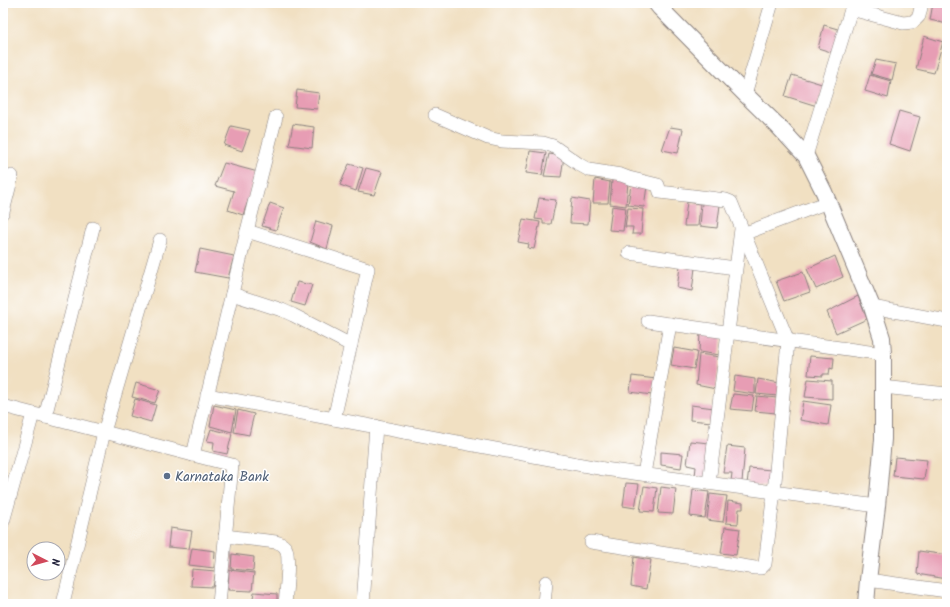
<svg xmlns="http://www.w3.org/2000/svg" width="950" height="607" font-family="Kalam,sans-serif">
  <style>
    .building { fill: #e79db4 }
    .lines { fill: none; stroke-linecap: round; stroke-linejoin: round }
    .minor-casing { stroke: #8a817e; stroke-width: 14 }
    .tertiary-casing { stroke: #8a817e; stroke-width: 18 }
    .minor { stroke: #fff; stroke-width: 13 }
    .tertiary { stroke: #fff; stroke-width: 16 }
    .service-dot { fill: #5c6f8a; stroke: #fff; stroke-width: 1.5 }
    .labels { text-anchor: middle; stroke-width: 3; stroke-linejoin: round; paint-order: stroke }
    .service-label { font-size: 14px; fill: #4e5e75; stroke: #fff; text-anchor: start }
  </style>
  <rect width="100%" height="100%" fill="#fff"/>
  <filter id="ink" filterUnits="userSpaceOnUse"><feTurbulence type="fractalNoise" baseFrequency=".025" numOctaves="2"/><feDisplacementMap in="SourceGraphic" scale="8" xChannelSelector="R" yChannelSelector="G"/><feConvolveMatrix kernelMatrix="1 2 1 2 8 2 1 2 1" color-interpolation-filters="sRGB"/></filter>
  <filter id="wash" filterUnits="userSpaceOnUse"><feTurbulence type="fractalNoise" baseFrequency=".012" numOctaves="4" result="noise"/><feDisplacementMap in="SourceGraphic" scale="16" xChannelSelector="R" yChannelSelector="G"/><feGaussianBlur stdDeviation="0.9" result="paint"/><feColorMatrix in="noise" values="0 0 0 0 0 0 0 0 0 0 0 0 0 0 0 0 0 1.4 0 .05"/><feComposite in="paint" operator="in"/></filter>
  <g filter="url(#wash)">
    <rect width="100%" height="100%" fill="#f1e0c2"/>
    <g id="blocks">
      <g class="building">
        <path d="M933,3h14v21l-17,-4z"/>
        <path d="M824,25l17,5 -7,23 -16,-5z"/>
        <path d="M924,36l19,6 -9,31 -18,-4z"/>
        <path d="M876,60l20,4 -4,16 -21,-6z"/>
        <path d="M792,75l33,10 -8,21 -32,-10z"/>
        <path d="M870,75l21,6 -3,17 -23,-7z"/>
        <path d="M297,90l22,3 -2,16 -22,-2z"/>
        <path d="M899,111l21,6 -10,34 -21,-7z"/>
        <path d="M293,124l21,3 -2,21 -23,-3z"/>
        <path d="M231,126l19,4 -8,21 -18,-6z"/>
        <path d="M670,127l13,2 -5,24 -16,-3z"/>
        <path d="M530,151l16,2 -4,22 -16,-2z"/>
        <path d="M549,154l15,2 -3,21 -17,-1z"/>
        <path d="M224,163l34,9 -15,43 -15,-5 6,-19 -19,-5z"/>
        <path d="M349,164l14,4 -7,23 -16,-6z"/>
        <path d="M366,168l16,4 -8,23 -16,-3z"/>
        <path d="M595,179l15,3 -2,21h-15z"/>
        <path d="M612,180l16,2 -2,24 -16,-2z"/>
        <path d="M631,184l16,2 -3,21 -16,-2z"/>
        <path d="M539,198l17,2 -5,24h-8v-4l-8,-1z"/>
        <path d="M572,198l18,3 -2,23 -18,-1z"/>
        <path d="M687,202l13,2 -2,22h-14z"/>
        <path d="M270,203l14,5 -8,22 -14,-4z"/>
        <path d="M702,203l18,2 -3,23 -17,-2z"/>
        <path d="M612,206l14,2 -3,23 -14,-1z"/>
        <path d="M628,208l15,1 -2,25h-9l1,-7h-8z"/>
        <path d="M523,219l17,3 -6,27 -6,-1 1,-4 -11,-2z"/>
        <path d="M316,221l17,5 -6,23 -17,-7z"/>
        <path d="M200,249l34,7 -6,22 -33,-6z"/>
        <path d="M835,256l8,21 -27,12 -9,-20z"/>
        <path d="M680,267l15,1 -3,23 -15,-3z"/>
        <path d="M803,272l7,20 -26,9 -8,-20z"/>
        <path d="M297,282l15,3 -7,21 -14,-4z"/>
        <path d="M858,296l9,23 -31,14 -9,-21z"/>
        <path d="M700,333l22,3 -2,19 -21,-3z"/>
        <path d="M674,348l23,4 -3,17 -23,-4z"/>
        <path d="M699,354l21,3 -4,32 -20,-4z"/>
        <path d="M810,356l24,2 -1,11 -3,-1 -1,6h-6v2l-15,-1z"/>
        <path d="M632,376l24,3 -4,16 -22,-3z"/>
        <path d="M735,376l20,3v15l-22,-3z"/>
        <path d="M758,379l22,4 -2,13 -22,-2z"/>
        <path d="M808,379l24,2v18l-27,-2z"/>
        <path d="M136,383l24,7 -5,13 -23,-6z"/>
        <path d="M733,394l21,2 -2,15 -22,-2z"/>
        <path d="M757,396l20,2 -1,15 -21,-2z"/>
        <path d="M135,399l21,6 -5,17 -21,-6z"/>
        <path d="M803,401l28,4 -3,20 -28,-5z"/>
        <path d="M214,405l22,5 -4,22 -22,-6z"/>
        <path d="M691,405l23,3 -2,14 -22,-2z"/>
        <path d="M238,410l16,4 -5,21 -15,-3z"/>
        <path d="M211,429l21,5 -5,20 -14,-3 1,-9 -7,-1z"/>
        <path d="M690,441l19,2 -4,34 -10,-1 1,-9 -9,-2z"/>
        <path d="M727,446l18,2 -3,34 -11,-1 1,-8h-9z"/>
        <path d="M661,452l22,2 -2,14 -20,-3z"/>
        <path d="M895,457l32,3 -3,19 -31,-3z"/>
        <path d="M749,468l22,2 -3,17 -21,-3z"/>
        <path d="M626,483l13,1 -4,24 -12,-2z"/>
        <path d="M644,486l13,2 -3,24 -14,-1z"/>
        <path d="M661,487l15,2 -3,25 -15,-1z"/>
        <path d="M693,490l16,2 -4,26 -15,-2z"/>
        <path d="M710,494l17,2 -4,26 -16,-2z"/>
        <path d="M728,501l15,2v6h-4l-1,15 -12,-1z"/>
        <path d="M725,527l15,2 -4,26 -15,-2z"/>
        <path d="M170,528l22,3 -3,18 -21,-2z"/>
        <path d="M192,548l23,3 -1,17 -25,-3z"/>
        <path d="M919,551l28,4v24l-30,-5z"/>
        <path d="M232,554l22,3 -1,14 -22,-2z"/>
        <path d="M634,557l17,3 -5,29 -15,-3z"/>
        <path d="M192,569l24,2 -3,16 -22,-1z"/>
        <path d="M229,570l25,3 -2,18 -24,-1z"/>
        <path d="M254,592l23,2v10h-25z"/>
      </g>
    </g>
  </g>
  <g filter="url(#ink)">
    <use href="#blocks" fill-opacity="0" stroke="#8a817e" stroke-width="1"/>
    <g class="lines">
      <defs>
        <g id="minor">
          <path d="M851,9l52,14 10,-1 6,-6 3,-13"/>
          <path d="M745,94l27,-91"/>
          <path d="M435,115l53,23 14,3 41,2 10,3 27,19 9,5 32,5 8,3 29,7 2,7 66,8 5,2 57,139 -14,151 -9,72 -4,4h-6l-164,-26"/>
          <path d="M806,156l47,-153"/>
          <path d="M3,212l9,-36"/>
          <path d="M247,231l29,-114"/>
          <path d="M743,234l85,-32"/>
          <path d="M629,253l106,15"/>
          <path d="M232,294l50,16 11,5 58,30"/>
          <path d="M872,307l75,14"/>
          <path d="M648,321l235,33"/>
          <path d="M883,387l64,7"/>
          <path d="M207,395l127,24"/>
          <path d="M3,406l229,59 -13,139"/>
          <path d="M45,417l48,-189"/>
          <path d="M193,455l54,-224 121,38 -34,150 270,50 273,37"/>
          <path d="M644,474l26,-150"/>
          <path d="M709,483l32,-254"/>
          <path d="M3,522l30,-108"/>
          <path d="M225,536l51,6c4,1 8,3 10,7 4,7 0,45 -1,55"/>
          <path d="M868,580l79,11"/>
          <path d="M63,604l41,-172 56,-192"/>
          <path d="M363,604l13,-178"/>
          <path d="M544,604l2,-22"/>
        </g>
        <path id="tertiary" d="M656,3l4,5 85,86 33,32 28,30 18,36 48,115 10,31 1,16v85l-6,67 -9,74 -2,24"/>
      </defs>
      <use href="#minor" class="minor-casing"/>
      <use href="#tertiary" class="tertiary-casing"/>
      <use href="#minor" class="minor"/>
      <use href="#tertiary" class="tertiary"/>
    </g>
  </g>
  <circle class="service-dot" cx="167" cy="476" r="4"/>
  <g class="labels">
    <g class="service-label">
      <text x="175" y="481">Karnataka Bank</text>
    </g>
  </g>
  <rect width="950" height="607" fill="none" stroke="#fff" stroke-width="16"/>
  <g transform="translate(46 561) rotate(96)"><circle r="19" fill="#ffffff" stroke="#a7a7b1"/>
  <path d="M0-3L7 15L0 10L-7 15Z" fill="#d1495b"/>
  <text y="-6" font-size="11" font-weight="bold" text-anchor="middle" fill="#22223b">N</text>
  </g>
</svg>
